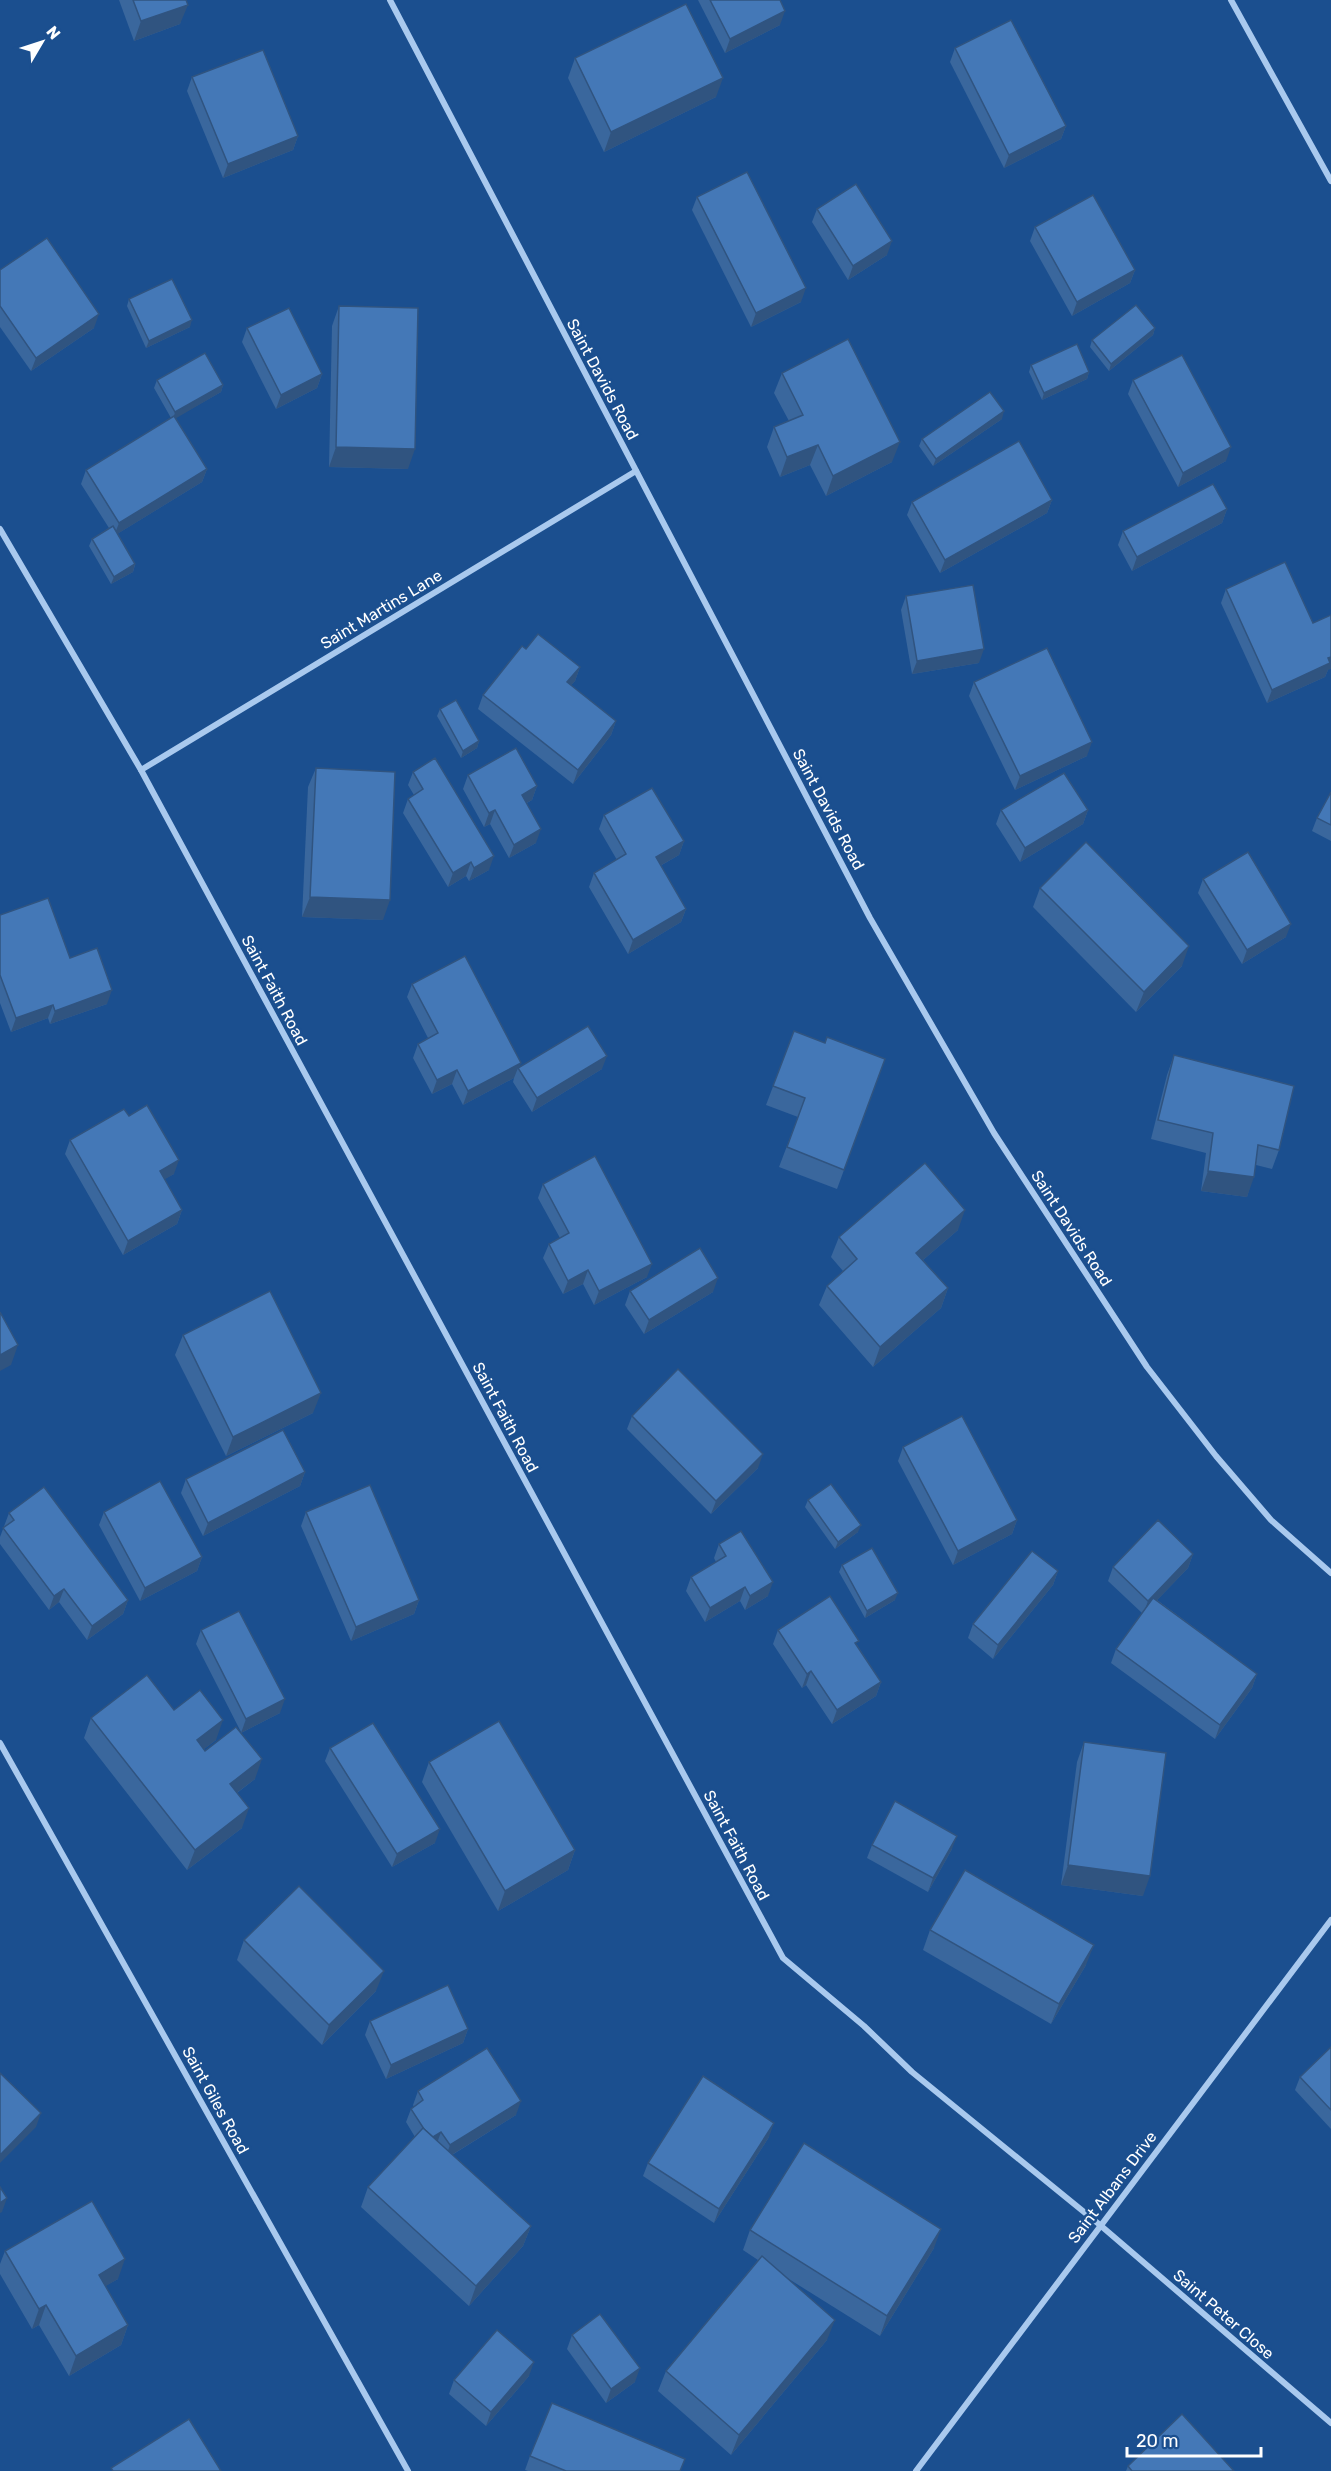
<svg xmlns="http://www.w3.org/2000/svg" width="1331" height="2471" font-family="Rubik,sans-serif">
  <style>
    .lines { fill: none; stroke-linecap: round; stroke-linejoin: round }
    .minor { stroke: #a9c9ee; stroke-width: 6 }
    .wall { fill: #3a679d }
    .shaded-wall { fill: #305480 }
    .building { fill: #4478b7; stroke: #305480; stroke-width: 1.5 }
    .labels { text-anchor: middle; stroke-width: 5; stroke-linejoin: round; paint-order: stroke }
    .street-label { font-size: 16px; fill: #fff; stroke: #1b4f8f }
  </style>
  <rect width="100%" height="100%" fill="#1b4f8f"/>
  <g class="lines">
    <g class="minor">
      <path d="M390,0l480,918 124,215 153,234 69,89 55,64 60,53"/>
      <path d="M1231,0l100,181"/>
      <path d="M0,529l141,241 642,1188 81,68 48,46 188,153 231,198"/>
      <path d="M141,770l495,-299"/>
      <path d="M0,1743l408,728"/>
      <path d="M916,2471l415,-551"/>
    </g>
  </g>
  <g class="wall">
    <path d="M119,0h67l-6,24 -46,17z"/>
    <path d="M698,0h82v25l-55,28z"/>
    <path d="M955,48l111,78 -5,13 -57,29 -54,-106z"/>
    <path d="M575,58l141,39 -112,55 -36,-74z"/>
    <path d="M192,77l106,59 -5,14 -70,28 -36,-87z"/>
    <path d="M697,197l104,105 -50,25 -59,-117z"/>
    <path d="M817,209l70,46 -39,25 -36,-58z"/>
    <path d="M1035,227l100,43 -5,13 -58,33 -42,-75z"/>
    <path d="M0,270l94,58 -63,43 -31,-44z"/>
    <path d="M129,299l61,28 -44,21 -19,-42z"/>
    <path d="M339,306l69,163 -79,-2 3,-141z"/>
    <path d="M247,328l75,46 -5,14 -41,21 -34,-67z"/>
    <path d="M1155,328l-2,7 -44,36 -19,-24 2,-7z"/>
    <path d="M1031,365l58,7 -2,7 -45,21 -13,-28z"/>
    <path d="M782,373l110,89 -66,34 -16,-31 -30,12 -13,-30 7,-20 15,-6 -15,-28z"/>
    <path d="M157,380l66,5 -2,7 -46,26 32,51 -5,13 -85,52 18,31 -2,7 -22,12 -22,-38 3,-7 17,-11 -28,-44 5,-14 85,-52 -17,-30z"/>
    <path d="M1133,380l93,81 -48,26 -50,-93z"/>
    <path d="M1002,419l-69,47 -14,-20 3,-7z"/>
    <path d="M1052,500l-5,13 -107,60 -33,-58 5,-13z"/>
    <path d="M1227,509l-5,14 -90,48 -14,-26 5,-14z"/>
    <path d="M1226,589l87,34 15,47 -3,7 -58,26 -46,-100z"/>
    <path d="M906,596l73,67 -67,11 -11,-64z"/>
    <path d="M526,649l54,18 -5,14 -4,4 45,36 -5,14 -38,49 -95,-75 5,-14z"/>
    <path d="M974,682l113,74 -72,34 -46,-94z"/>
    <path d="M440,709l39,32 -2,7 -16,10 -24,-42z"/>
    <path d="M316,768l67,152 -81,-3 6,-130z"/>
    <path d="M413,772l76,98 -20,11 -3,-5 -18,11 -45,-74 5,-14 6,-4 -6,-10z"/>
    <path d="M468,775l69,11 -5,14 -5,3 9,40 -27,15 -19,-34 -6,3 -21,-38z"/>
    <path d="M1331,792v49l-19,-10 5,-13z"/>
    <path d="M1001,810h87l-5,14 -63,38 -24,-38z"/>
    <path d="M604,815l80,26 -5,14 -19,11 26,43 -5,13 -53,32 -39,-67 5,-14 23,-13 -18,-31z"/>
    <path d="M1203,879l83,58 -44,27 -44,-71z"/>
    <path d="M1040,888l142,78 -46,46 -103,-105z"/>
    <path d="M0,915l70,43 37,46 -57,20 -2,-6 -37,14 -11,-29z"/>
    <path d="M412,984l108,83 82,2 -70,43 -19,-30 1,-4 -51,27 -11,-21 -20,10 -19,-36 5,-14 10,-6 -21,-41z"/>
    <path d="M794,1031l31,12 60,16 -48,130 -58,-22 19,-50 -32,-12z"/>
    <path d="M1174,1055l105,95 -7,19 -16,-4 -9,32 -46,-6 5,-38 -55,-14 16,-64z"/>
    <path d="M129,1116l45,58 -10,5 18,31 -5,14 -54,31 -58,-101 5,-14z"/>
    <path d="M543,1184l104,93 -53,28 -11,-21 -20,10 -20,-36 6,-14 11,-6 -22,-40z"/>
    <path d="M958,1230l-35,30 25,28 -7,20 -68,59 -54,-62 8,-19 16,-15 -12,-14 8,-20z"/>
    <path d="M630,1291l83,1 -69,42 -19,-29z"/>
    <path d="M183,1335l130,78 -87,43 -51,-101z"/>
    <path d="M632,1416l126,52 -47,46 -84,-85z"/>
    <path d="M903,1447l114,73 -5,14 -59,31 -55,-104z"/>
    <path d="M305,1472l-5,14 -97,50 -22,-43 5,-14z"/>
    <path d="M808,1500l50,32 -23,17 -30,-42z"/>
    <path d="M104,1512l98,45 -5,14 -57,30 -41,-76z"/>
    <path d="M306,1512l113,88 -5,14 -63,27 -50,-115z"/>
    <path d="M9,1513l119,87 -5,14 -36,26 -28,-38 -10,8 -49,-66v-7z"/>
    <path d="M719,1544l49,52 -23,14 -5,-9 -35,21 -19,-31 5,-14 25,-15 -2,-4z"/>
    <path d="M1193,1554l-5,14 -31,32 100,74 -5,14 -37,51 -104,-76 5,-14 26,-36 -34,-32 5,-14z"/>
    <path d="M842,1565l53,35 -30,18 -26,-46z"/>
    <path d="M1058,1571l-5,14 -60,74 -25,-21 5,-14z"/>
    <path d="M201,1630l79,83 -39,20 14,46 -18,14 5,35 -55,42 -103,-132 7,-20 83,-8 42,30 -12,9 1,2 36,-19 -45,-88z"/>
    <path d="M778,1630l79,15 24,37 -5,14 -44,28 -26,-39 -4,3 -29,-44z"/>
    <path d="M1084,1742l59,154 -82,-11 16,-123z"/>
    <path d="M330,1748l105,95 -43,24 -67,-106z"/>
    <path d="M429,1762l146,88 -7,20 -70,41 -76,-129z"/>
    <path d="M872,1845l80,4 -24,43 -61,-34z"/>
    <path d="M930,1930l156,35 -35,59 -128,-74z"/>
    <path d="M244,1940l132,51 -54,54 -85,-85z"/>
    <path d="M370,2021l98,8 -5,14 -77,36 -21,-44z"/>
    <path d="M1331,2047v82l-36,-39 5,-13z"/>
    <path d="M418,2091l98,24 -64,40 79,71 -8,20 -54,60 -108,-99 7,-20 47,-50 -9,-15 5,-13 3,-2 -1,-2z"/>
    <path d="M769,2137l-55,86 -71,-47 5,-13z"/>
    <path d="M750,2230l184,18 -54,88 -96,-60 43,64 -96,115 -73,-64 8,-20 92,-111 -15,-10z"/>
    <path d="M5,2251l113,28 -13,7 23,39 -7,20 -52,31 -30,-51 -7,4 -32,-55v-10z"/>
    <path d="M572,2335l63,47 -29,21 -39,-54z"/>
    <path d="M529,2376l-43,50 -37,-32 5,-14z"/>
    <path d="M530,2456l150,15h-152l-3,-1z"/>
    <path d="M1128,2466l106,5h-108z"/>
  </g>
  <g class="shaded-wall">
    <path d="M188,5l-8,19 -46,17 7,-20z"/>
    <path d="M785,11l-5,14 -55,28 5,-14z"/>
    <path d="M723,78l-7,19 -112,55 7,-20z"/>
    <path d="M1066,126l-5,13 -57,29 5,-13z"/>
    <path d="M298,136l-5,14 -70,28 5,-14z"/>
    <path d="M892,241l-5,14 -39,25 5,-14z"/>
    <path d="M1135,270l-5,13 -58,33 5,-14z"/>
    <path d="M806,288l-5,14 -50,25 5,-14z"/>
    <path d="M99,314l-5,14 -63,43 5,-13z"/>
    <path d="M192,320l-2,7 -44,21 3,-7z"/>
    <path d="M1155,328l-2,7 -44,36 2,-7z"/>
    <path d="M1089,372l-2,7 -45,21 2,-7z"/>
    <path d="M322,374l-5,14 -41,21 5,-14z"/>
    <path d="M223,385l-2,7 -48,28 2,-8z"/>
    <path d="M1004,411l-2,8 -69,47 3,-7z"/>
    <path d="M900,442l-8,20 -66,34 7,-20z"/>
    <path d="M818,445l-8,20 -30,12 7,-20z"/>
    <path d="M336,447l79,2 -7,20 -79,-2z"/>
    <path d="M1231,447l-5,14 -48,26 5,-14z"/>
    <path d="M207,469l-5,13 -88,54 5,-13z"/>
    <path d="M1052,500l-5,13 -107,60 5,-13z"/>
    <path d="M1227,509l-5,14 -90,48 5,-14z"/>
    <path d="M135,564l-2,8 -22,12 3,-7z"/>
    <path d="M984,649l-5,14 -67,11 5,-13z"/>
    <path d="M1331,657v12l-3,1 -3,7 -58,26 5,-13z"/>
    <path d="M580,667l-5,14 -13,15 5,-14z"/>
    <path d="M616,721l-5,14 -38,49 5,-14z"/>
    <path d="M479,741l-2,7 -16,10 2,-7z"/>
    <path d="M1092,742l-5,14 -72,34 5,-14z"/>
    <path d="M537,786l-5,14 -15,8 5,-13z"/>
    <path d="M495,810l-5,14 -6,3 5,-14z"/>
    <path d="M1088,810l-5,14 -63,38 5,-14z"/>
    <path d="M541,829l-5,14 -27,15 5,-13z"/>
    <path d="M684,841l-5,14 -28,16 5,-14z"/>
    <path d="M494,856l-5,14 -20,11 5,-13z"/>
    <path d="M471,862l-5,14 -18,11 5,-14z"/>
    <path d="M310,897l80,3 -7,20 -81,-3z"/>
    <path d="M686,909l-5,13 -53,32 5,-14z"/>
    <path d="M1291,924l-5,13 -44,27 5,-14z"/>
    <path d="M1189,946l-7,20 -46,46 8,-20z"/>
    <path d="M112,990l-5,14 -57,20 5,-13z"/>
    <path d="M53,1005l-5,13 -37,14 5,-14z"/>
    <path d="M607,1056l-5,13 -70,43 5,-14z"/>
    <path d="M521,1063l-2,6 -1,-1 -4,10 -51,27 5,-14z"/>
    <path d="M457,1070l-5,14 -20,10 5,-14z"/>
    <path d="M179,1160l-5,14 -19,11 5,-14z"/>
    <path d="M1208,1171l46,6 -7,20 -46,-6z"/>
    <path d="M182,1210l-5,14 -54,31 5,-14z"/>
    <path d="M965,1210l-7,20 -49,42 7,-19z"/>
    <path d="M652,1264l-5,13 -53,28 5,-14z"/>
    <path d="M588,1270l-5,14 -20,10 5,-13z"/>
    <path d="M718,1278l-5,14 -69,42 5,-14z"/>
    <path d="M948,1288l-7,20 -68,59 7,-20z"/>
    <path d="M18,1345l-7,20 -11,6v-16z"/>
    <path d="M321,1393l-8,20 -87,43 7,-19z"/>
    <path d="M763,1454l-5,14 -47,46 5,-13z"/>
    <path d="M305,1472l-5,14 -97,50 5,-13z"/>
    <path d="M1017,1520l-5,14 -59,31 5,-14z"/>
    <path d="M861,1525l-3,7 -23,17 3,-7z"/>
    <path d="M1193,1554l-5,14 -45,47 5,-14z"/>
    <path d="M202,1557l-5,14 -57,30 5,-13z"/>
    <path d="M1058,1571l-5,14 -60,74 5,-14z"/>
    <path d="M773,1582l-5,14 -23,14 5,-14z"/>
    <path d="M745,1587l-5,14 -35,21 5,-14z"/>
    <path d="M64,1589l-5,13 -10,8 5,-14z"/>
    <path d="M898,1593l-3,7 -30,18 2,-7z"/>
    <path d="M128,1600l-5,14 -36,26 5,-14z"/>
    <path d="M419,1600l-5,14 -63,27 5,-14z"/>
    <path d="M811,1671l-5,14 -4,3 5,-14z"/>
    <path d="M1257,1674l-5,14 -37,51 5,-14z"/>
    <path d="M881,1682l-5,14 -44,28 5,-14z"/>
    <path d="M285,1699l-5,14 -39,20 5,-14z"/>
    <path d="M223,1720l-7,20 -26,20 7,-20z"/>
    <path d="M262,1759l-7,20 -33,25 8,-20z"/>
    <path d="M249,1808l-7,20 -55,42 8,-20z"/>
    <path d="M440,1829l-5,14 -43,24 5,-13z"/>
    <path d="M957,1836l-5,13 -24,43 5,-14z"/>
    <path d="M575,1850l-7,20 -70,41 7,-20z"/>
    <path d="M1068,1865l82,11 -7,20 -82,-11z"/>
    <path d="M1094,1945l-8,20 -35,59 8,-20z"/>
    <path d="M384,1971l-8,20 -54,54 7,-20z"/>
    <path d="M468,2029l-5,14 -77,36 5,-14z"/>
    <path d="M521,2101l-5,14 -71,44 5,-14z"/>
    <path d="M41,2113l-5,14 -36,36v-8z"/>
    <path d="M774,2123l-5,14 -55,86 5,-14z"/>
    <path d="M441,2132l-5,14 -5,-7z"/>
    <path d="M7,2198l-5,14 -2,1v-10z"/>
    <path d="M531,2226l-8,20 -54,60 7,-20z"/>
    <path d="M941,2229l-7,19 -54,88 7,-20z"/>
    <path d="M125,2259l-7,20 -26,15 7,-19z"/>
    <path d="M46,2305l-7,20 -7,4 7,-20z"/>
    <path d="M835,2320l-8,20 -96,115 8,-20z"/>
    <path d="M128,2325l-7,20 -52,31 7,-20z"/>
    <path d="M534,2362l-5,14 -43,50 5,-14z"/>
    <path d="M640,2368l-5,14 -29,21 5,-14z"/>
  </g>
  <g class="building">
    <path d="M133,0h53l2,5 -47,16z"/>
    <path d="M710,0h70l5,11 -55,28z"/>
    <path d="M686,4l37,74 -112,54 -36,-74z"/>
    <path d="M1011,20l55,106 -57,29 -54,-107z"/>
    <path d="M263,50l35,86 -70,28 -36,-87z"/>
    <path d="M747,172l59,116 -50,25 -59,-116z"/>
    <path d="M856,184l36,57 -39,25 -36,-57z"/>
    <path d="M1093,195l42,75 -58,32 -42,-75z"/>
    <path d="M47,238l52,76 -63,44 -36,-52v-36z"/>
    <path d="M172,279l20,41 -43,21 -20,-42z"/>
    <path d="M1136,305l19,23 -44,36 -19,-24z"/>
    <path d="M339,306l79,2 -3,141 -79,-2z"/>
    <path d="M289,308l33,66 -41,21 -34,-67z"/>
    <path d="M848,339l52,103 -67,34 -15,-31 -31,12 -13,-30 29,-12 -21,-42z"/>
    <path d="M1077,344l12,28 -45,21 -13,-28z"/>
    <path d="M205,353l18,32 -48,27 -18,-32z"/>
    <path d="M1182,355l49,92 -48,26 -50,-93z"/>
    <path d="M990,392l14,19 -68,48 -14,-20z"/>
    <path d="M174,416l33,53 -88,54 -33,-53z"/>
    <path d="M1019,441l33,59 -107,60 -33,-58z"/>
    <path d="M1213,484l14,25 -90,48 -14,-26z"/>
    <path d="M113,526l22,38 -21,13 -22,-38z"/>
    <path d="M1285,562l28,61 18,-8v42l-3,1 2,5 -58,27 -46,-101z"/>
    <path d="M973,585l11,64 -67,12 -11,-65z"/>
    <path d="M538,634l42,33 -13,15 49,39 -38,49 -95,-75 39,-49 4,3z"/>
    <path d="M1047,648l45,94 -72,34 -46,-94z"/>
    <path d="M456,700l23,41 -16,10 -23,-42z"/>
    <path d="M516,748l21,38 -15,9 19,34 -27,16 -19,-35 -6,3 -21,-38z"/>
    <path d="M435,758l59,98 -20,12 -3,-6 -18,11 -45,-74 15,-10 -10,-17z"/>
    <path d="M316,768l79,4 -5,128 -80,-3z"/>
    <path d="M1064,773l24,37 -63,38 -24,-38z"/>
    <path d="M652,788l32,53 -28,16 30,52 -53,31 -39,-67 32,-19 -22,-39z"/>
    <path d="M1331,792v33l-14,-7z"/>
    <path d="M1086,842l103,104 -45,46 -104,-104z"/>
    <path d="M1248,852l43,72 -44,26 -44,-71z"/>
    <path d="M48,898l22,60 27,-10 15,42 -57,21 -2,-6 -37,13 -16,-43v-60z"/>
    <path d="M465,956l56,107 -53,28 -11,-21 -20,10 -19,-36 20,-11 -26,-49z"/>
    <path d="M588,1026l19,30 -70,42 -19,-30z"/>
    <path d="M794,1031l31,12 2,-6 58,22 -41,111 -57,-23 18,-49 -32,-12z"/>
    <path d="M1174,1055l120,31 -15,64 -21,-5 -4,32 -46,-6 5,-38 -55,-13z"/>
    <path d="M147,1105l32,55 -19,11 22,39 -54,31 -58,-101 54,-31 5,7z"/>
    <path d="M595,1156l57,108 -53,27 -11,-21 -20,11 -19,-37 20,-11 -26,-49z"/>
    <path d="M925,1163l40,47 -49,43 32,35 -68,59 -53,-61 30,-27 -18,-22z"/>
    <path d="M700,1248l18,30 -69,42 -19,-29z"/>
    <path d="M270,1291l51,102 -88,44 -50,-102z"/>
    <path d="M0,1312l18,33 -18,10z"/>
    <path d="M678,1369l85,85 -47,47 -84,-85z"/>
    <path d="M962,1416l55,104 -59,31 -55,-104z"/>
    <path d="M283,1430l22,42 -97,51 -22,-44z"/>
    <path d="M160,1481l42,76 -57,31 -41,-76z"/>
    <path d="M831,1484l30,41 -23,17 -30,-42z"/>
    <path d="M370,1485l49,115 -63,27 -50,-115z"/>
    <path d="M44,1487l84,113 -36,26 -28,-37 -10,7 -51,-68 11,-8 -5,-7z"/>
    <path d="M1158,1520l35,34 -45,47 -35,-34z"/>
    <path d="M741,1531l32,51 -23,14 -5,-9 -35,21 -19,-31 35,-21 -7,-12z"/>
    <path d="M872,1548l26,45 -31,18 -25,-46z"/>
    <path d="M1032,1551l26,20 -60,74 -25,-21z"/>
    <path d="M830,1596l29,45 -4,2 26,39 -44,28 -26,-39 -4,3 -29,-44z"/>
    <path d="M1153,1598l104,76 -37,51 -104,-76z"/>
    <path d="M239,1611l46,88 -39,20 -45,-89z"/>
    <path d="M147,1675l27,35 26,-20 23,30 -26,20 8,11 31,-24 26,32 -32,25 19,24 -54,42 -104,-132z"/>
    <path d="M499,1721l76,129 -70,41 -76,-129z"/>
    <path d="M373,1723l67,106 -43,25 -67,-106z"/>
    <path d="M1084,1742l82,11 -16,123 -82,-11z"/>
    <path d="M895,1801l62,35 -24,42 -61,-33z"/>
    <path d="M965,1870l129,75 -35,59 -129,-74z"/>
    <path d="M299,1886l85,85 -55,54 -85,-85z"/>
    <path d="M448,1985l20,44 -77,36 -21,-44z"/>
    <path d="M1331,2047v63l-31,-33z"/>
    <path d="M487,2048l34,53 -71,44 -9,-13 -8,5 -9,-8 -13,-20 12,-9 -5,-9z"/>
    <path d="M0,2073l41,40 -41,42z"/>
    <path d="M703,2076l71,47 -55,86 -71,-46z"/>
    <path d="M423,2128l108,98 -55,60 -108,-99z"/>
    <path d="M804,2143l137,86 -54,87 -137,-86z"/>
    <path d="M0,2187l7,11 -7,5z"/>
    <path d="M92,2201l33,58 -26,16 29,50 -52,31 -30,-51 -7,4 -34,-58z"/>
    <path d="M762,2256l73,64 -96,115 -73,-64z"/>
    <path d="M600,2314l40,54 -29,21 -39,-54z"/>
    <path d="M497,2330l37,32 -43,50 -37,-32z"/>
    <path d="M552,2403l133,56 -5,12h-114l-36,-15z"/>
    <path d="M1182,2414l52,57h-102l-4,-5z"/>
    <path d="M189,2419l32,52h-108l-2,-3z"/>
  </g>
  <g class="labels">
    <g class="street-label">
      <text transform="translate(603 379) rotate(62)" y="6">Saint Davids Road</text>
      <text transform="translate(381 609) rotate(-31)" y="6">Saint Martins Lane</text>
      <text transform="translate(829 809) rotate(62)" y="6">Saint Davids Road</text>
      <text transform="translate(275 990) rotate(62)" y="6">Saint Faith Road</text>
      <text transform="translate(1072 1228) rotate(57)" y="6">Saint Davids Road</text>
      <text transform="translate(506 1417) rotate(62)" y="6">Saint Faith Road</text>
      <text transform="translate(737 1845) rotate(62)" y="6">Saint Faith Road</text>
      <text transform="translate(216 2100) rotate(61)" y="6">Saint Giles Road</text>
      <text transform="translate(1112 2187) rotate(-53)" y="6">Saint Albans Drive</text>
      <text transform="translate(1224 2314) rotate(41)" y="6">Saint Peter Close</text>
    </g>
  </g>
  <g transform="translate(42 42) rotate(51)" stroke="#1b4f8f" stroke-width="4.5" paint-order="stroke">
  <path d="M0-4.5L10 22L0 15L-10 22Z" fill="#ffffff"/>
  <text y="-9" font-size="16" font-weight="bold" text-anchor="middle" fill="#ffffff">N</text>
  </g>
  <path d="M1127 2447v9h134v-9" fill="none" stroke="#ffffff" stroke-width="3"/>
  <text x="1136" y="2447" font-size="18" fill="#ffffff" stroke="#1b4f8f" stroke-width="4.5" paint-order="stroke">20 m</text>
</svg>
